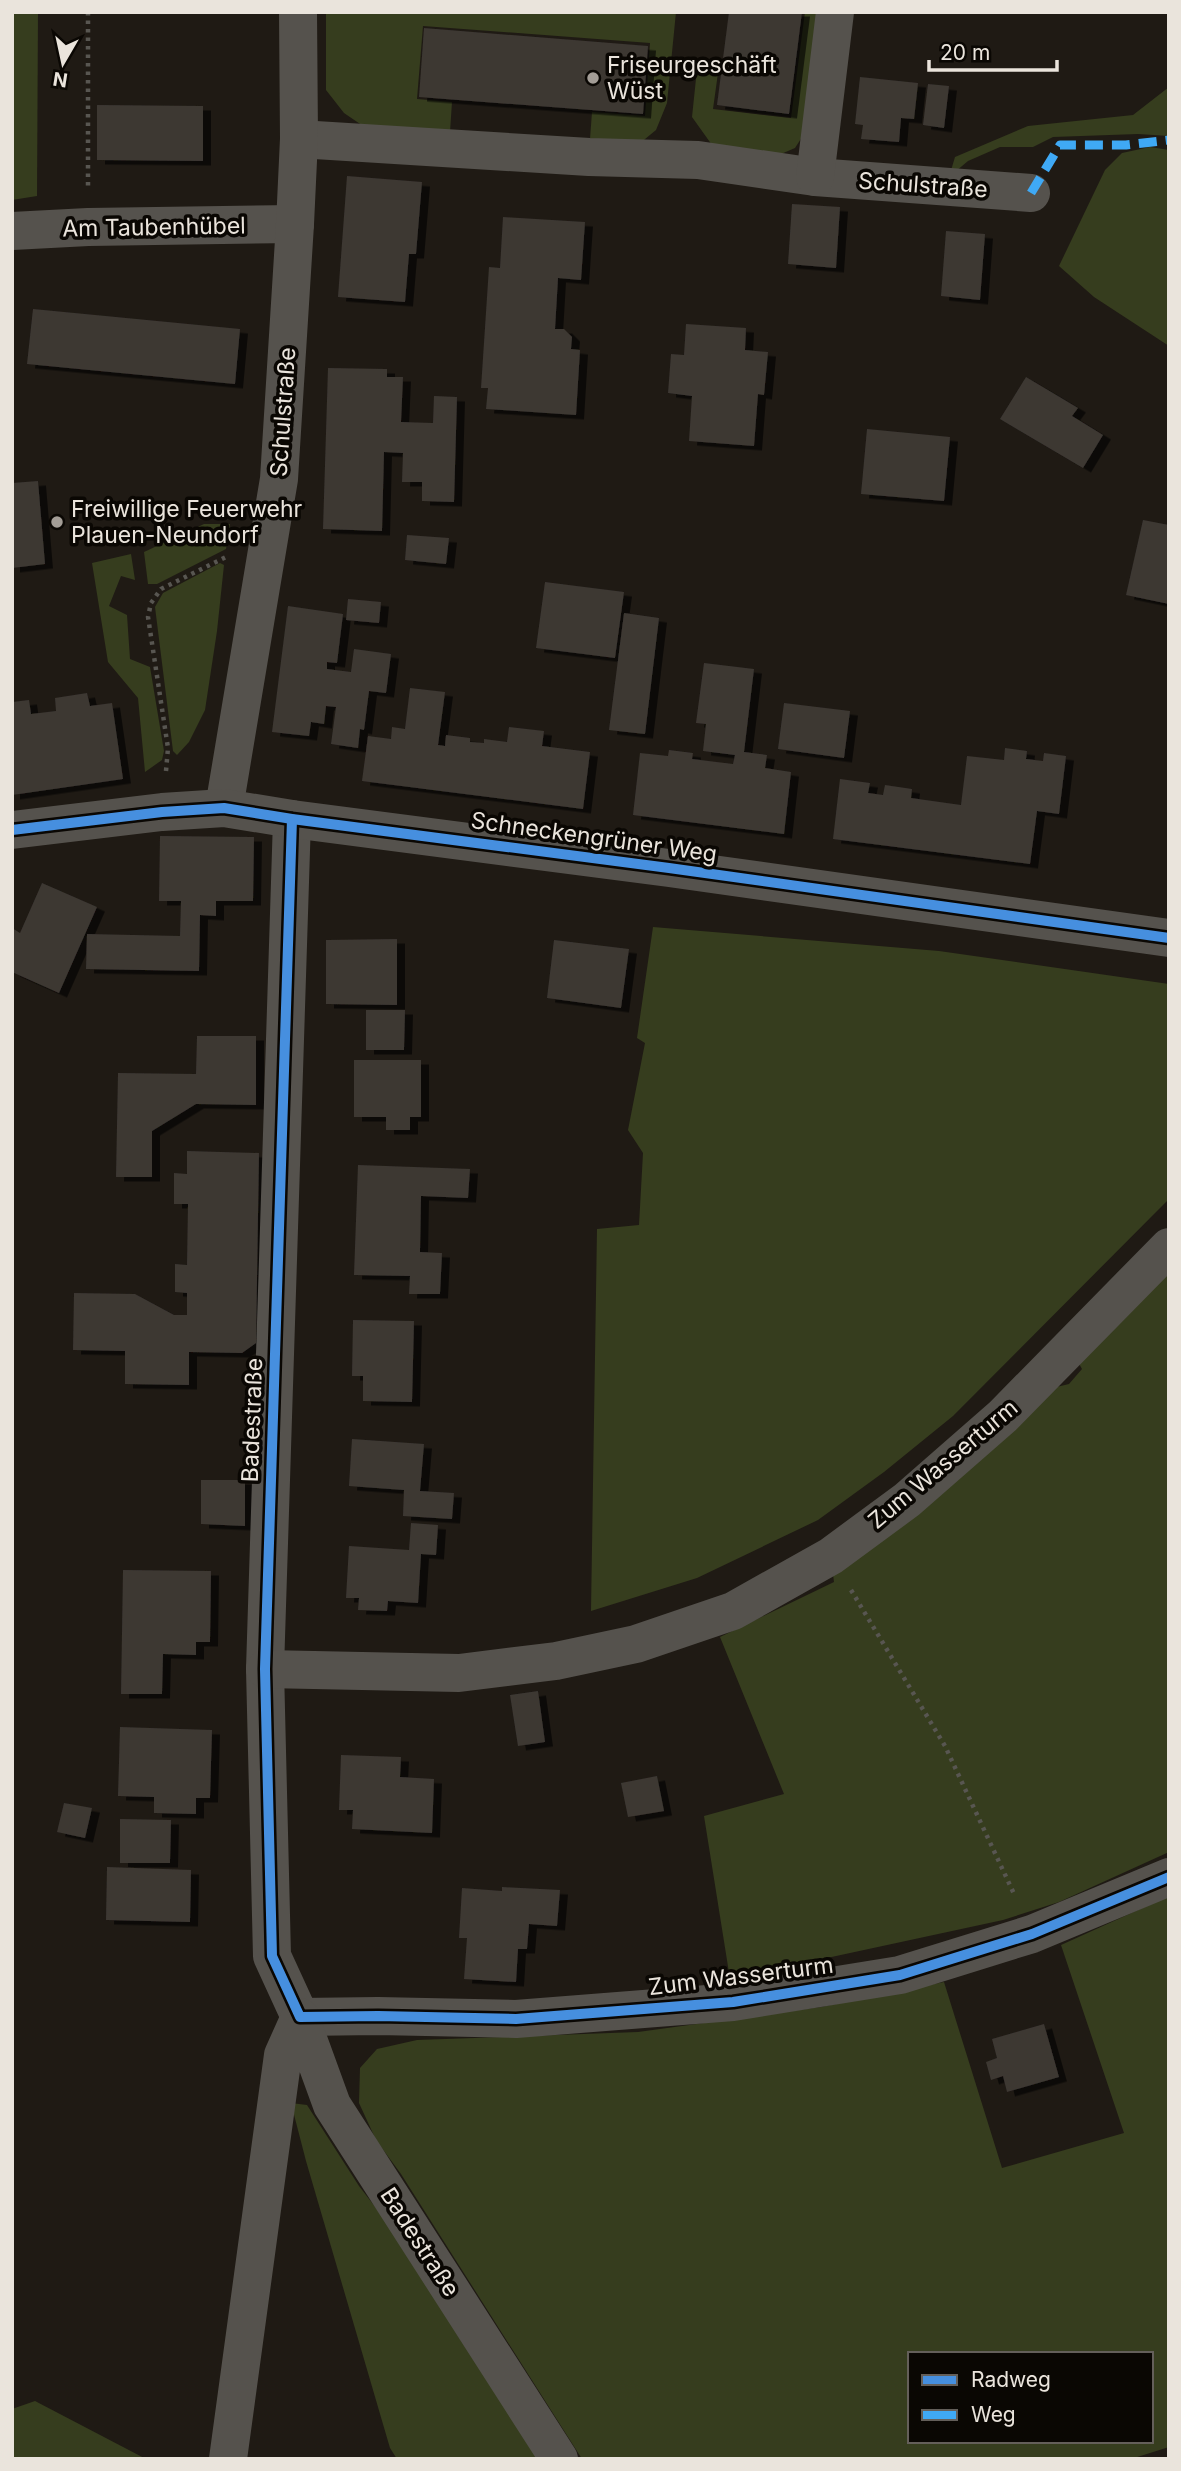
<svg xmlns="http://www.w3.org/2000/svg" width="1181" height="2471" font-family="Inter,sans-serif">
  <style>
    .green { fill: #363d1e; fill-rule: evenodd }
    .building { fill: #3c3733; filter: url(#shadow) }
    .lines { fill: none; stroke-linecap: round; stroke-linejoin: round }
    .path { stroke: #585651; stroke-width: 4.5; stroke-dasharray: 3.5 5; stroke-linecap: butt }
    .minor { stroke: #55524d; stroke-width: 38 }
    .quiet { stroke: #3fa9f5; stroke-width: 9; stroke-dasharray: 18 9; stroke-linecap: butt }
    .cycleway-casing { stroke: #0a0703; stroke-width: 15 }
    .cycleway { stroke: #468fdf; stroke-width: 10 }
    .poi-dot { fill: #a39d96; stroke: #0a0703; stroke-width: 2.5 }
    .labels { text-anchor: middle; stroke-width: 7; stroke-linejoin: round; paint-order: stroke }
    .poi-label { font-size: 23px; fill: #eae4dc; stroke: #0a0703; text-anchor: start }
    .street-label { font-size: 23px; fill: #eae4dc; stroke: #0a0703 }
  </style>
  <defs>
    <filter id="shadow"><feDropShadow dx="8" dy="4.5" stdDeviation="0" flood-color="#0009"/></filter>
  </defs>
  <rect width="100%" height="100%" fill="#1f1a14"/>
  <g class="green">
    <path d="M12,12h26l-1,184 -25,4z"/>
    <path d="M326,12h350l-9,91 -11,27 -17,14 -49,-5 2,-27 53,4 5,-73 -227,-17 -6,73 35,3 -2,30 -84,-4 -22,-15 -18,-23z"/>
    <path d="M805,12h14l-13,119 -11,17 -21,9 -57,-5 -25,-35 5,-48 21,4 -5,36 78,9z"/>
    <path d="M1169,87v49l-31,-2 -85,3 -20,10h-33l-32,14 -19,16 6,-20 73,-31 105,-11z"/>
    <path d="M1150,147l19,3v196l-75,-49 -35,-31 46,-96 17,-17z"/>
    <path d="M204,524h26l-4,25 -69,35h-9l-4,-32z"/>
    <path d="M131,554l4,26 -14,-4 -12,30 18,9 3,44 20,8 14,84 -2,9 -17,12 -7,-74 -30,-36 -16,-99z"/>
    <path d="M220,563l4,2 -7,66 -12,79 -16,32 -12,13 -4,-4 -18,-144 8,-14z"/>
    <path d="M653,927l286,24 230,33v215l-216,217 -69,56 -66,48 -121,58 -106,33 6,-382 42,-4 4,-72 -15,-23 17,-87 -8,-5z"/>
    <path d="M1169,1263v589l-110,50 -56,18 -273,59 -26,-163 80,-22 -64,-157 114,-55 -1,-8 211,-184 25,-6 13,-15 -4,-7z"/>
    <path d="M1169,1896v551l-38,12h-549l-181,-285 -25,-34 -17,-37 1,-35 17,-19 40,-9 221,-8 183,-25 123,-25 58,186 122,-35 -63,-188zM910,2354h241v87h-241z"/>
    <path d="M291,2103l16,2 52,81 48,62 135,211h-145l-7,-11 -84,-287z"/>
    <path d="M35,2401l111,58h-134v-50z"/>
  </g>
  <g class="building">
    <path d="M729,12h73l-13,102 -72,-9z"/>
    <path d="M424,28l224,18 -5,68 -224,-17z"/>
    <path d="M860,77l58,6 -4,36 -13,-1 -2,24 -38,-3 2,-14 -8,-1z"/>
    <path d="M928,84l21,2 -5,42 -21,-3z"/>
    <path d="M97,105l106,1v55l-106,-1z"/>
    <path d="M347,176l75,6 -6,72h-7l-4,48 -67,-5z"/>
    <path d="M792,204l48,3 -4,61 -48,-4z"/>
    <path d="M503,217l82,5 -4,58 -23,-2 -3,51h9l8,8 -1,12 9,1 -4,65 -90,-6 2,-21h-7l8,-121 11,1z"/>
    <path d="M946,231l39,3 -5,66 -39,-4z"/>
    <path d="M33,309l207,20 -5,55 -208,-20z"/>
    <path d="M686,324l60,4 -1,22 23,2 -4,43 -6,-1 -4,52 -65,-5 3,-45 -24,-3 3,-39 13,1z"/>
    <path d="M328,368l59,1v8h16l-2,45 32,1 1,-27 23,1 -3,105 -32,-1v-19h-20l1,-29 -19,-1 -2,79 -59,-2z"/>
    <path d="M1026,377l52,31 -6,8 31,19 -20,33 -83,-49z"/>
    <path d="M867,429l83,8 -6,64 -83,-7z"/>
    <path d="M38,481l7,83 -33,4v-85z"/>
    <path d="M1143,520l26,5v79l-43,-9z"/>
    <path d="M407,535l42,3 -3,26 -41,-4z"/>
    <path d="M545,582l79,10 -9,66 -79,-10z"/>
    <path d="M348,599l33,3 -2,21 -33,-3z"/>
    <path d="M288,606l55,8 -6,49 -10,-1v7l24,3 3,-23 37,5 -5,39 -17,-2 -5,39 -4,-1 -2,19 -27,-4 5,-37 -10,-1 -2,18 -13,-2 -2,14 -37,-4z"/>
    <path d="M624,613l35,5 -14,116 -36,-4z"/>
    <path d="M704,663l50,6 -10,83 23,3 -2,13 26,4 -7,62 -151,-19 7,-62 28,3 1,-6 24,3 -1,6 41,5 2,-9 -32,-4 3,-27 -10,-1z"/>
    <path d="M410,688l35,4 -7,53 7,1 1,-11 24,3v4l14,1v-4l23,3 2,-15 35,4 -2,15 48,6 -7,57 -221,-28 6,-45 23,3 1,-12 13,2z"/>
    <path d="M87,693l3,13 22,-3 11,76 -111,16v-93l17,-2 2,14 25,-3 -1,-13z"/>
    <path d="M784,703l66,8 -6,47 -66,-9z"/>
    <path d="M1005,748l22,3 -1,8 17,2 1,-8 22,3 -7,58 -22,-3 -7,53 -197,-25 7,-60 30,4 -2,10 15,2 2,-10 27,4 -1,9 50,7 6,-49 37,4z"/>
    <path d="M160,836l94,1 -1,64h-37v15l-16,-1 -1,56 -113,-2 1,-35 93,2 1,-35h-22z"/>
    <path d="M42,883l55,24 -38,86 -47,-21v-44l8,5z"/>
    <path d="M397,939v66l-71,-1v-64z"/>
    <path d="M554,940l75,9 -8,59 -74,-10z"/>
    <path d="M366,1010h39l-1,40h-38z"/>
    <path d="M197,1036h59v69l-60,-1 -44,27v46h-36l2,-104 78,1z"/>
    <path d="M354,1060h67v57h-11v13h-24v-13h-32z"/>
    <path d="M187,1151l72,2 -3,190 -14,10 -53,-1v33l-64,-1v-33l-52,-1 1,-57 61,1 39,21h13v-22l-12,-1v-28l12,1 1,-61h-14v-31l13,1z"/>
    <path d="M358,1165l112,4 -2,29 -47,-2 -1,56 22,1 -2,41h-31l1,-18 -56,-1z"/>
    <path d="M353,1320l61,1 -2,81 -49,-1v-25h-11z"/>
    <path d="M352,1439l72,5 -4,47 34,2 -2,26 -49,-3 1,-26 -55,-4z"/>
    <path d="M201,1480h44v46l-44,-2z"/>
    <path d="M411,1523l27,2 -2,30 -15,-1 -3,49 -30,-2 -1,10 -29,-1 1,-12h-13l3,-52 60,4z"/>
    <path d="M123,1570l88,1 -1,71h-14v13l-33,-1 -1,40h-41z"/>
    <path d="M538,1691l7,51 -27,4 -8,-51z"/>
    <path d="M120,1727l92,3 -2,68h-14v16l-42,-1v-16l-36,-1z"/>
    <path d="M341,1755l60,2 -1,20 34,2 -2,54 -80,-4 1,-19h-14z"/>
    <path d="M657,1776l7,35 -36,6 -7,-34z"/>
    <path d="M64,1803l28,5 -7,30 -28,-6z"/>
    <path d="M120,1819l51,1 -1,43h-50z"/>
    <path d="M107,1867l84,3 -1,52 -84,-2z"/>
    <path d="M502,1887l58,3 -3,36 -28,-2 -2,25h-9l-2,33 -52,-3 3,-41h-8l3,-50 40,3z"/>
    <path d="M1044,2024l15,53 -52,15 -4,-16 -12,4 -5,-18 11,-4 -5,-19z"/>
  </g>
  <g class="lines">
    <g class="path">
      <path d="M88,12v174"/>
      <path d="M166,771l2,-23 -20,-131 3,-14 10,-14 65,-32"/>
      <path d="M851,1590l94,156 70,150"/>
    </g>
    <g class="minor">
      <path d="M299,139l290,18 109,3 117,17 216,16"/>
      <path d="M815,177l20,-165"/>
      <path d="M12,231l76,-4 207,-3"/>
      <path d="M224,808l55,-329 16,-255 4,-85 -1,-127"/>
      <path d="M292,819l-27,850 7,287 28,61 78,-1 138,3 217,-17 167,-27 132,-41 137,-57"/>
      <path d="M12,830l150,-18 62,-4 68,11 377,49 500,70"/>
      <path d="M265,1669l194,4 97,-12 80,-17 97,-33 98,-55 76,-56 96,-84 166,-169"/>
      <path d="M228,2459l55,-404 17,-38 32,88 227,354"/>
    </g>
    <path class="quiet" d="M1031,193l29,-48h66l43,-5"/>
    <defs>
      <g id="cycleway">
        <path d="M292,819l-27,850 7,287 28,61 78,-1 138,3 217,-17 167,-27 132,-41 137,-57"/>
        <path d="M12,830l150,-18 62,-4 68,11 377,49 500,70"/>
      </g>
    </defs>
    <use href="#cycleway" class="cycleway-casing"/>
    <use href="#cycleway" class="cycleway"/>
  </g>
  <g class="poi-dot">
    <circle cx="593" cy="78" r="7"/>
    <circle cx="57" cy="522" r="7"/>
  </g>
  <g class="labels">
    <g class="poi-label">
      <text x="607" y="73">Friseurgeschäft<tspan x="607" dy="26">Wüst</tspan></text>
      <text x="71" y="517">Freiwillige Feuerwehr<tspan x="71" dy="26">Plauen-Neundorf</tspan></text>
    </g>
    <g class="street-label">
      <text transform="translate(923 185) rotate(4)" y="8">Schulstraße</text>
      <text transform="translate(154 227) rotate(-1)" y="8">Am Taubenhübel</text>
      <text transform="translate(283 412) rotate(-86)" y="8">Schulstraße</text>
      <text transform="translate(594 837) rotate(8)" y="8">Schneckengrüner Weg</text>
      <text transform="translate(252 1420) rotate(-88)" y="8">Badestraße</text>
      <text transform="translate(943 1464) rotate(-40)" y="8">Zum Wasserturm</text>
      <text transform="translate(741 1976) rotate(-7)" y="8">Zum Wasserturm</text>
      <text transform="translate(420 2242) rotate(57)" y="8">Badestraße</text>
    </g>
  </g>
  <rect width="1181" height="2471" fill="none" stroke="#eae4dc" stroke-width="28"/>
  <rect x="908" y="2352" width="245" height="91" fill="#0a0703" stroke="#645f5a" stroke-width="2"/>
  <rect x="922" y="2375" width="35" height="10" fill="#468fdf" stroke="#645f5a" stroke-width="2"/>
  <text x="971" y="2387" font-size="21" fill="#eae4dc">Radweg</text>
  <rect x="922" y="2410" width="35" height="10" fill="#3fa9f5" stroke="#645f5a" stroke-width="2"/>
  <text x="971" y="2422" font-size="21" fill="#eae4dc">Weg</text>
  <g transform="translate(63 63) rotate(189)" stroke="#0a0703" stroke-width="5" paint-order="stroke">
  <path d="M0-5L12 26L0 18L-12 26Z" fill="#eae4dc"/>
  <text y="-10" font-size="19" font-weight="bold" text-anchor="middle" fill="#eae4dc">N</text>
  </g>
  <path d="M929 60v10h128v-10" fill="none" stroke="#eae4dc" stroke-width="3.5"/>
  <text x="940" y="60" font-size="21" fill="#eae4dc" stroke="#0a0703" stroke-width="5" paint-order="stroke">20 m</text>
</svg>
